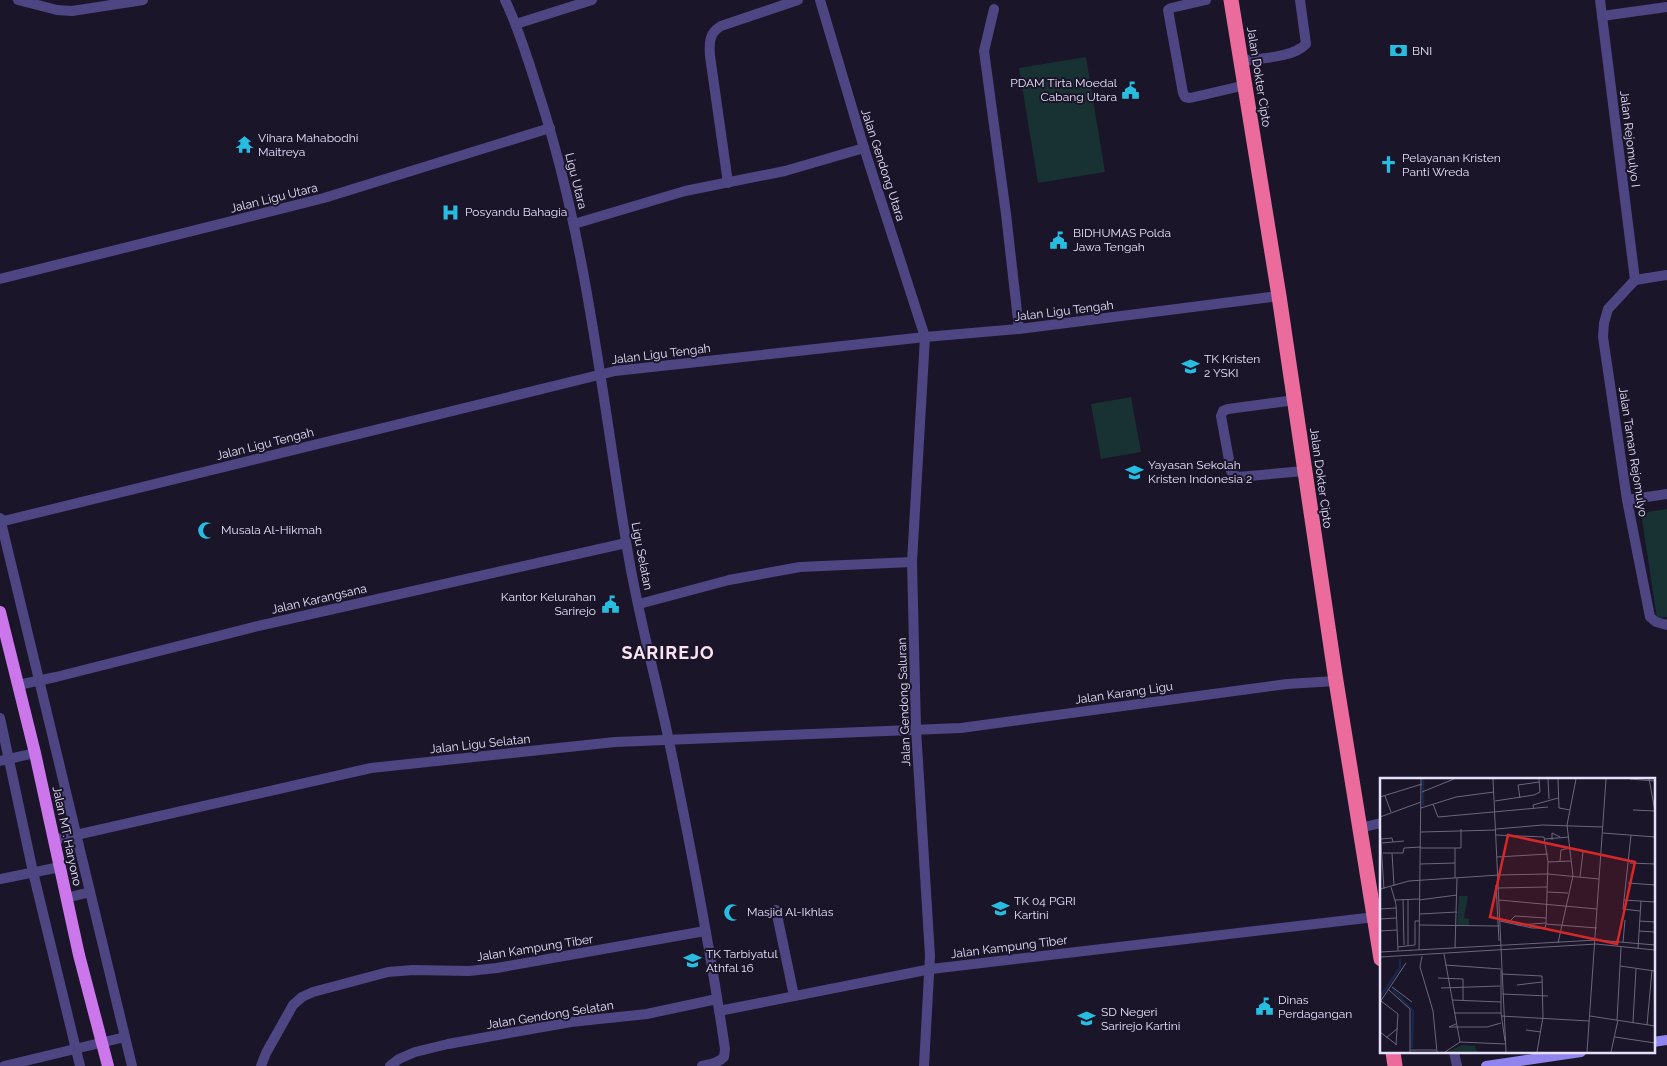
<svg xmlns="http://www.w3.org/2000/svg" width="1667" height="1066" font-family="Raleway,sans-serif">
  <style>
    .green { fill: #183132 }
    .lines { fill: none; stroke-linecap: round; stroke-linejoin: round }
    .lane { stroke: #4e4682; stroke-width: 10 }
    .street { stroke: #4e4682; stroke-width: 10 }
    .secondary { stroke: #9184ee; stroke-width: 10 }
    .primary { stroke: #cc76ec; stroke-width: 12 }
    .highway { stroke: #eb6c9c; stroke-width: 15 }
    .labels { text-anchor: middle; stroke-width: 4; stroke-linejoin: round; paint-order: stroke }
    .poi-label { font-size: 12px; fill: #e6e1fb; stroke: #1a1529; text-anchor: start }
    .street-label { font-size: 12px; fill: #e6e1fb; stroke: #1a1529 }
    .district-label { font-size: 18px; font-weight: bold; letter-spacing: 1px; fill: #fbe2f0; stroke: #1a1529 }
    .inset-river { fill: none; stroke: #17264b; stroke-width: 2.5 }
    .inset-road { fill: none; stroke: #6c677d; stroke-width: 1 }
    .view { fill: #d62828; fill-opacity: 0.15; stroke: #d62828; stroke-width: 2.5 }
    .inset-edge { fill: none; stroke: #e6e1fb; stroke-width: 2.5 }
  </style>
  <rect width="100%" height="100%" fill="#1a1529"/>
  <g class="green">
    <path d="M1086,57l19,115 -67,11 -19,-115z"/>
    <path d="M1131,397l10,55 -40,7 -10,-55z"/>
    <path d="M1667,509v108l-10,1 -16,-105z"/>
  </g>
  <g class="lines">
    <g class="lane">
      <path d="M1206,0l-35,8 -3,2 15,83 2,4 5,1 56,-13"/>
      <path d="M1242,61c18,-3 51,-3 64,-17l-6,-44"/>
      <path d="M1295,400l-67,9 -5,2 -2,5 10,55 3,4 4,2 66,-6"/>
      <path d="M0,761l35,-8"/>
      <path d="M1360,828l21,-5"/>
      <path d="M0,879l60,-12"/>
      <path d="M1454,1052l3,14"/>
      <path d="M4,1066l121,-29"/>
    </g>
    <g class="street">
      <path d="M18,0l39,10 15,1 71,-11"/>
      <path d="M505,0c14,29 23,60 33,91 48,146 63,299 88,450 10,67 29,133 43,200 21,102 41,205 56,308l-1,8c-6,6 -13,7 -22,9"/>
      <path d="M820,0l44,148 61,189 -13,225 4,167 14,227 -6,110"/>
      <path d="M1600,0l35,280"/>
      <path d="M994,9l-10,42 22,163 13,115"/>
      <path d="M1602,16l65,-9"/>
      <path d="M516,24l76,-24"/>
      <path d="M728,183l-18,-127c-1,-13 -1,-23 11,-30l77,-26"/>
      <path d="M574,224l111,-33 100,-20 79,-23"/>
      <path d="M0,279l324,-81 226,-70"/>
      <path d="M1635,280l-27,29 -4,14 -1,14 24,163 23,117 6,5 11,3"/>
      <path d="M1635,280l32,-5"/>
      <path d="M1627,500l40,-6"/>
      <path d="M0,518l132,548"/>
      <path d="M0,522l615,-151 310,-34 94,-8 260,-33"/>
      <path d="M639,604l90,-24 71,-13 112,-5"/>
      <path d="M18,685l38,-8 202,-51 368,-83"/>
      <path d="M0,718l33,154 47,194"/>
      <path d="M54,840l317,-72 244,-26 346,-14 326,-44 49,-3"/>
      <path d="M66,898l24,-6"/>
      <path d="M776,910l18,86"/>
      <path d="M719,1011l212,-42 444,-52"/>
      <path d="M261,1066l5,-13 27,-48 9,-8 11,-5 75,-20 25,-2 56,1 28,-3 208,-37"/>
      <path d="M390,1066l9,-7 16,-7 33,-8 123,-22 76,-8 70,-15"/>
    </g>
    <g class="secondary">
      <path d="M1653,1042l14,-2"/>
      <path d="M1486,1066l95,-14"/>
    </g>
    <path class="primary" d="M0,612l35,141 44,202 29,111"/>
    <g class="highway">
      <path d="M1231,0l48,296 57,385 45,278"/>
      <path d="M1393,1052l2,14"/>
    </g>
  </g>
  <defs>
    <symbol id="bank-bare" viewBox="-9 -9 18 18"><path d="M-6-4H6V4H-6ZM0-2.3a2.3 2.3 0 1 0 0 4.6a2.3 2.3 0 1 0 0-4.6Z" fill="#26bde1" stroke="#1a1529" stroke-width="2.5" paint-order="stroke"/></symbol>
    <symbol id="civic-bare" viewBox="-9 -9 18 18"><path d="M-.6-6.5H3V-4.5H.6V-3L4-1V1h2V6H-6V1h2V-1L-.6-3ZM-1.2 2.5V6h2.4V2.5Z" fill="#26bde1" stroke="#1a1529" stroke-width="2.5" paint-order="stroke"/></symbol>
    <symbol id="temple-bare" viewBox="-9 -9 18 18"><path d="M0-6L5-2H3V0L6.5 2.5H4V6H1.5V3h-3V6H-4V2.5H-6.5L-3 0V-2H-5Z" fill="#26bde1" stroke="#1a1529" stroke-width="2.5" paint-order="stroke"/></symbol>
    <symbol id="church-bare" viewBox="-9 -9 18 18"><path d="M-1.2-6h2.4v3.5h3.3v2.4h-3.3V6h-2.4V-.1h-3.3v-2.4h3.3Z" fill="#26bde1" stroke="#1a1529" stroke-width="2.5" paint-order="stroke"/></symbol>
    <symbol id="hospital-bare" viewBox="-9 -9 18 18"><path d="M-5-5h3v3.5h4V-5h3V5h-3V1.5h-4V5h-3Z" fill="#26bde1" stroke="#1a1529" stroke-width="2.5" paint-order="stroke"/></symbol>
    <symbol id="school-bare" viewBox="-9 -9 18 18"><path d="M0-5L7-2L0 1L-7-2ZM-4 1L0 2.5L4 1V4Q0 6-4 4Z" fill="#26bde1" stroke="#1a1529" stroke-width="2.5" paint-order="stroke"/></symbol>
    <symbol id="mosque-bare" viewBox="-9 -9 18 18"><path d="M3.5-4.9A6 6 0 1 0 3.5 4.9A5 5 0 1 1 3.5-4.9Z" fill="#26bde1" stroke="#1a1529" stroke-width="2.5" paint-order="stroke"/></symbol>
  </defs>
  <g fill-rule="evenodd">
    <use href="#bank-bare" x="1386" y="38" width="25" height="25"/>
    <use href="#civic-bare" x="1118" y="78" width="25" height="25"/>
    <use href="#temple-bare" x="232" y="132" width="25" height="25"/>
    <use href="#church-bare" x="1376" y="152" width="25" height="25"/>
    <use href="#hospital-bare" x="438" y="200" width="25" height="25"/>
    <use href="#civic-bare" x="1046" y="228" width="25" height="25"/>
    <use href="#school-bare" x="1178" y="354" width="25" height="25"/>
    <use href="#school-bare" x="1122" y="460" width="25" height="25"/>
    <use href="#mosque-bare" x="194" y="518" width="25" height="25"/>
    <use href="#civic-bare" x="598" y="592" width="25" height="25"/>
    <use href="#school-bare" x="988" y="896" width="25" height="25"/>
    <use href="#mosque-bare" x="720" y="900" width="25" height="25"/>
    <use href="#school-bare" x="680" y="948" width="25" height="25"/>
    <use href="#civic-bare" x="1252" y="994" width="25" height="25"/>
    <use href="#school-bare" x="1074" y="1006" width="25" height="25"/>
  </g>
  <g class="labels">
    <g class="poi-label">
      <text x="1412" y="55">BNI</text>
      <text x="1117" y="87" text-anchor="end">PDAM Tirta Moedal<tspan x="1117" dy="14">Cabang Utara</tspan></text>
      <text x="258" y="142">Vihara Mahabodhi<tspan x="258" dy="14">Maitreya</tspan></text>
      <text x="1402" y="162">Pelayanan Kristen<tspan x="1402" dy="14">Panti Wreda</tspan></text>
      <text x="465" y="216">Posyandu Bahagia</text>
      <text x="1073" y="237">BIDHUMAS Polda<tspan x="1073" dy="14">Jawa Tengah</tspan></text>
      <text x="1204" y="363">TK Kristen<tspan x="1204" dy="14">2 YSKI</tspan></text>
      <text x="1148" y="469">Yayasan Sekolah<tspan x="1148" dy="14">Kristen Indonesia 2</tspan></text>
      <text x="221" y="534">Musala Al-Hikmah</text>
      <text x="596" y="601" text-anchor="end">Kantor Kelurahan<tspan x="596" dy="14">Sarirejo</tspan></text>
      <text x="1014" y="905">TK 04 PGRI<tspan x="1014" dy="14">Kartini</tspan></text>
      <text x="747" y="916">Masjid Al-Ikhlas</text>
      <text x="706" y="958">TK Tarbiyatul<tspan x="706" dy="14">Athfal 16</tspan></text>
      <text x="1278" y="1004">Dinas<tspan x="1278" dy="14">Perdagangan</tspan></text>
      <text x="1101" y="1016">SD Negeri<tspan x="1101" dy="14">Sarirejo Kartini</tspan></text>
    </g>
    <g class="street-label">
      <text transform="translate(1259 77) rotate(81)" y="4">Jalan Dokter Cipto</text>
      <text transform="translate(1630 139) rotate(83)" y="4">Jalan Rejomulyo I</text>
      <text transform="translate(883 165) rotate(72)" y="4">Jalan Gendong Utara</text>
      <text transform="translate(576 181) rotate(76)" y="4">Ligu Utara</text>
      <text transform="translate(274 198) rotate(-14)" y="4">Jalan Ligu Utara</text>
      <text transform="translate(1064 311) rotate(-7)" y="4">Jalan Ligu Tengah</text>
      <text transform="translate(661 354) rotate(-7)" y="4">Jalan Ligu Tengah</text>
      <text transform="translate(265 444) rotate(-14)" y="4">Jalan Ligu Tengah</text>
      <text transform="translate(1633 452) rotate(81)" y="4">Jalan Taman Rejomulyo</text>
      <text transform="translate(1321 478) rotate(82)" y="4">Jalan Dokter Cipto</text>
      <text transform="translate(642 556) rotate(79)" y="4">Ligu Selatan</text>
      <text transform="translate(319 599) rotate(-13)" y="4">Jalan Karangsana</text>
      <text transform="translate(1124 693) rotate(-8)" y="4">Jalan Karang Ligu</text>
      <text transform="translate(904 702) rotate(-92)" y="4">Jalan Gendong Saluran</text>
      <text transform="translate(480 744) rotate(-6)" y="4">Jalan Ligu Selatan</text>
      <text transform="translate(67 836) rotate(78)" y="4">Jalan MT. Haryono</text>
      <text transform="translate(1009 947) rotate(-7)" y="4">Jalan Kampung Tiber</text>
      <text transform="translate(535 948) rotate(-9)" y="4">Jalan Kampung Tiber</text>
      <text transform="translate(550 1015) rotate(-9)" y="4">Jalan Gendong Selatan</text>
    </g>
    <g class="district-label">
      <text x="668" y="659">SARIREJO</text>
    </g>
  </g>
  <g transform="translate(1380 778)">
    <rect width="275" height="275" fill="#1a1529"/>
    <path d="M79,118h9l-4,22 5,1v6h-12zM82,267l13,1 2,6h-29z" fill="#183132"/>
    <path class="inset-river" d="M43,27v-26M13,212l20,21 -1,37M0,219l20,-29v-9"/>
    <path class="inset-road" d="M113,1l13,273M168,1l1,20M178,1l1,29 11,2M250,1l25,2M269,1l6,32M42,14l32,-13M5,18l6,16M0,19l42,-13M140,20l-2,-13 21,-3M115,23l39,-6 6,-3 -1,-13M53,26l5,13 110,-10M41,30l35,-11 38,-5M154,31l-1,-4 25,-7M253,32l22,1M0,39l41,-15M0,51l4,60M116,51l47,-4 60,2M41,54l75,-2M223,55l52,4M116,57l48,2M251,57l-8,74 17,2M164,59l4,25 -2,62M1,61l11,-1 1,4M165,61l24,-2M172,62v-7l8,4M2,65l22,-2M24,70l17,-1M41,70h40v-19M75,70v30M3,75h20l1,-5M12,75l2,33M117,79l51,-3M180,83l1,-11 9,-2M168,84l23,-1M250,85l25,1M40,86l35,-1M200,99l3,-25M248,105l27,2M116,107l3,56M11,109l5,17 2,47M118,110l49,-1M0,111l29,-8 90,-6 49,-1 51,5M167,114l21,1M23,121l1,46M15,122l24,-1M39,122l38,-5M119,122l98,9M244,122l31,2M0,131l16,-1M40,136l37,-2M0,141l16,-1M120,143l32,7h13l1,-4 51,4M259,143l16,1M129,144l6,-6 31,2M40,147l79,1M137,147l29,-2M0,153l17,-1M259,153l16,1M243,164l2,-22M178,165l15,-67 -6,-51 9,-46M28,167v-46M18,169l17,-2v-24h5M241,169l-1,19 35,5M75,170l2,-70M258,171l3,-48M39,172l2,-171M0,174l217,-12 58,5M64,176l16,88M42,178l-2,11 13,44 4,41M0,179l216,-13 59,6M65,187l56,4M121,192v43l4,28M122,196l40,2 1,41 -6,35M58,200l25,1v21M137,207l25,-3M12,209l20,15M61,210l59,-2M9,212l21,19v43M122,216l46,2M72,222l49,2M1,223l17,13 -2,31M0,224l26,-39M74,235h47M121,238l88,5M210,238l65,10M237,242l3,-54M253,244l3,-53M76,246l-7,3h38l14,-4M267,247l5,-55M146,252l15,2M0,254l17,13M235,259l40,6M6,260l12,-10M30,272h26M65,274l15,-10 46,2M207,274l19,-273M231,274l7,-32"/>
    <path class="view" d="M128,57l127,27 -18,82 -127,-27z"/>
    <rect width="275" height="275" class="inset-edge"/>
  </g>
</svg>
